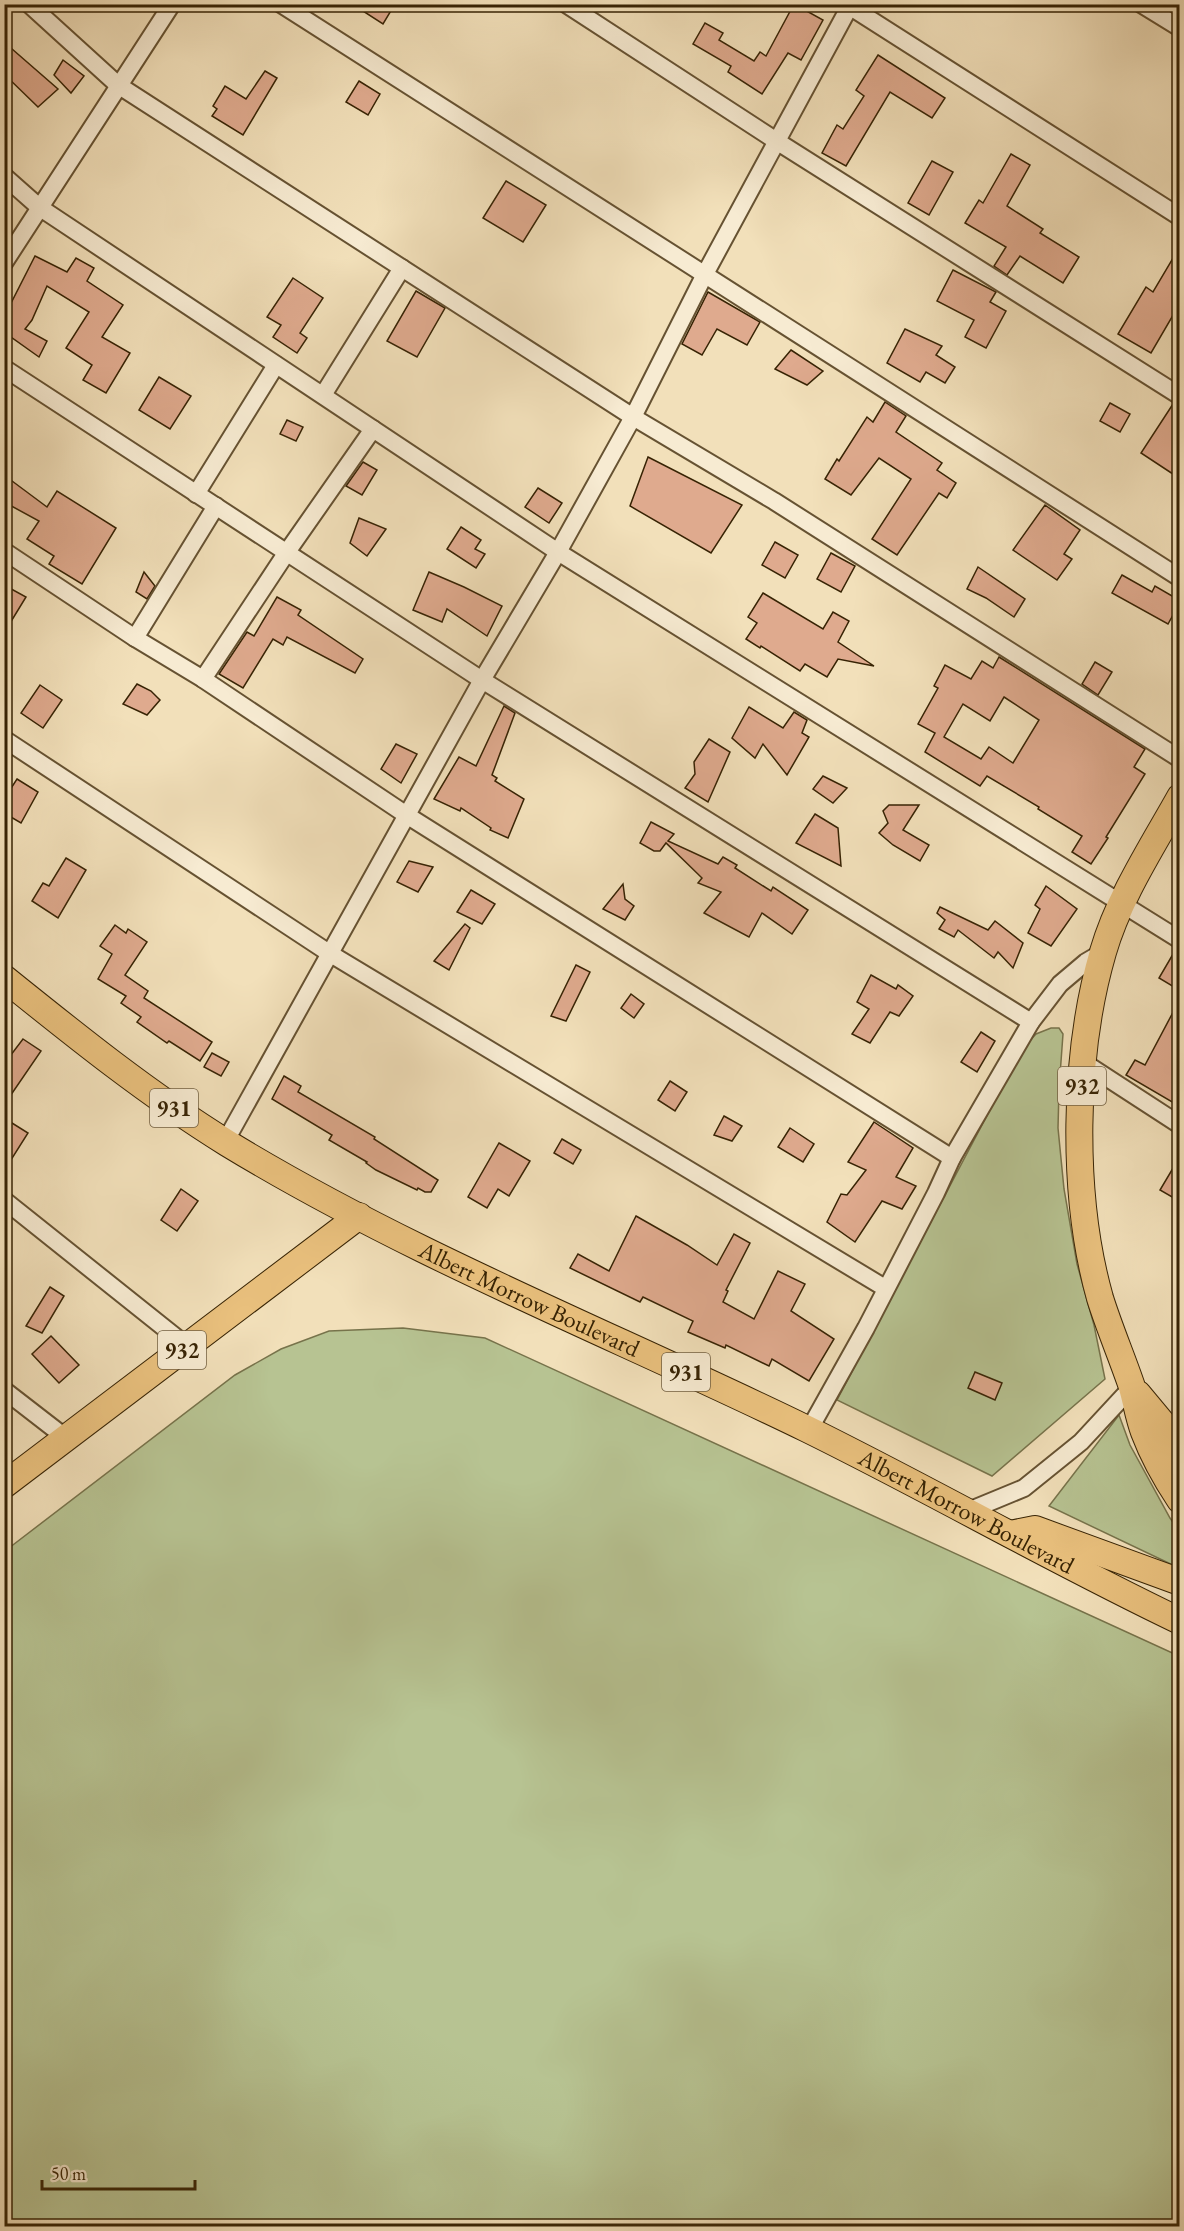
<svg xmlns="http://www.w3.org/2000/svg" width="1184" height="2231" font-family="'EB Garamond',serif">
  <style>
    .green { fill: #b7c392; stroke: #77734b; stroke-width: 1.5 }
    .building { fill: #dfaa8e; stroke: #372304; stroke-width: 1.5; fill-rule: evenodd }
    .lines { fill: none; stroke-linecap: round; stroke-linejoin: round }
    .street-casing { stroke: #665232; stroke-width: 20 }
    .primary-casing { stroke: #372304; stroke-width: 28 }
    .street { stroke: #f7ebd2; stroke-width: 16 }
    .primary { stroke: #e9c07d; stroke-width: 26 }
    .labels { text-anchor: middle; stroke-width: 4.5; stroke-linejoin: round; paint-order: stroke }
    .shield { fill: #f7ebd2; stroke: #715f42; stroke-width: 1.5 }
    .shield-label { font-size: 22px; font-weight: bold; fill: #372304 }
    .street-label { font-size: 24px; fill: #372304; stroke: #f7ebd2 }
  </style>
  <rect width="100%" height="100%" fill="#f2e0ba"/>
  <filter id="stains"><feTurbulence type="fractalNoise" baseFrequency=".00333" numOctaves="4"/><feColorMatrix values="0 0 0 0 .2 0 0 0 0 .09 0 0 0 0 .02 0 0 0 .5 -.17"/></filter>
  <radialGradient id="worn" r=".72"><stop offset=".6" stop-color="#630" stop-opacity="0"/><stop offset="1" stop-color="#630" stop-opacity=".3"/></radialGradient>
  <g class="green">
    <path d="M1051,1028h8l4,6 -4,55 -1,39 6,61 13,75 17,61 11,54 -113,97 -155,-76 185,-351 14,-15z"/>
    <path d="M403,1328l82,10 694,318v570h-1174v-675l230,-176 46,-26 48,-18z"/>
    <path d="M1119,1415l11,30 40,73 9,13v37l-130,-62z"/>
  </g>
  <g class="building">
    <path d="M352,4h43l-12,20z"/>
    <path d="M794,4l29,16 -22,40 -13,-7 -26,41 -34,-22 3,-6 -38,-22 12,-21 18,10 -4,7 35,21 6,-9 6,4z"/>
    <path d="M4,42l54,47 -20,18 -34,-33z"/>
    <path d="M878,55l67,43 -13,20 -42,-26 -44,74 -24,-13 15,-28 6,4 21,-33 -8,-6z"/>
    <path d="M63,60l21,16 -13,17 -17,-18z"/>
    <path d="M265,71l12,7 -34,57 -31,-19 5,-7 -4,-3 12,-20 21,13z"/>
    <path d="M359,81l21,13 -12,21 -22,-13z"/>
    <path d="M1011,154l19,11 -23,41 36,23 -3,4 39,24 -16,26 -43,-27 -13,19 -13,-9 12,-19 -41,-24 14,-23 4,3z"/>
    <path d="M932,161l21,11 -24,43 -21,-12z"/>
    <path d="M506,181l40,24 -23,37 -40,-24z"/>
    <path d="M1179,248v57l-28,48 -33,-19 28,-47 7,5z"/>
    <path d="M35,256l32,16 9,-14 18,10 -7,13 36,24 -21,32 28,16 -24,40 -23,-13 9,-15 -26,-17 23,-36 -42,-26 -15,34 -7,9 22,12 -8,16 -35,-25v-15z"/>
    <path d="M953,270l43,22 -6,10 16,9 -20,37 -21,-11 9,-17 -37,-19z"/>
    <path d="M293,278l30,20 -23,35 7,5 -10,15 -24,-16 8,-12 -14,-8z"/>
    <path d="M416,291l29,17 -28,49 -30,-16z"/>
    <path d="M708,292l52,30 -13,23 -30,-16 -15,26 -20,-11z"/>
    <path d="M905,329l37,17 -6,9 19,12 -10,16 -19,-11 -6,10 -33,-19z"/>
    <path d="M791,350l32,21 -16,14 -32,-16z"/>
    <path d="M159,377l32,19 -21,33 -31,-19z"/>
    <path d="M885,402l21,14 -10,16 46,31 -5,7 19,13 -9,15 -8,-5 -42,62 -25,-16 39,-60 -32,-21 -28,37 -26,-16 12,-20 2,2 28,-44 6,5z"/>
    <path d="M1110,403l20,11 -10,18 -20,-11z"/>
    <path d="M1173,404l6,2v72l-38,-25z"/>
    <path d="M287,420l16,7 -7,14 -16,-7z"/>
    <path d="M648,457l94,48 -31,48 -81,-47z"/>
    <path d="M363,462l14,8 -15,25 -16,-9z"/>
    <path d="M4,475l43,32 10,-16 59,37 -34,56 -33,-20 5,-8 -27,-17 12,-18 -35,-19z"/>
    <path d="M538,488l24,15 -13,20 -24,-16z"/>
    <path d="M1045,505l35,25 -16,24 8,5 -15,21 -44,-30z"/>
    <path d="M359,518l27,11 -19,27 -17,-13z"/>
    <path d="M461,527l20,13 -6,9 10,5 -9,14 -29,-19z"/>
    <path d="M775,542l23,13 -13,23 -23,-13z"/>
    <path d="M831,553l24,13 -14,26 -24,-13z"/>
    <path d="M978,567l47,32 -11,18 -28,-19 -19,-9z"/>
    <path d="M144,572l11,14 -8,13 -11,-7z"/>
    <path d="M429,572l35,15 38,19 -15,30 -40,-27 -5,13 -29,-12z"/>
    <path d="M1122,575l30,17 3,-6 24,14v4l-11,20 -56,-31z"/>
    <path d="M4,585l22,12 -22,36z"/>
    <path d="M763,593l60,36 10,-17 16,9 -11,21 36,24 -36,-7 -11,18 -22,-13 -5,7 -39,-25 -1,2 -14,-9 11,-16 -9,-6z"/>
    <path d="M277,597l24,13 -3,5 65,44 -8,14 -68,-36 -4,8 -10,-6 -30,49 -24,-14 28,-42 7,4z"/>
    <path d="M999,657l146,92 -11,18 11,7 -39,63 2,1 -17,26 -19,-12 10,-16 -44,-27 1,-2 -52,-31 -7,10 -55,-34 10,-19 -17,-9 20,-36 -4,-2 11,-21 26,14 11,-18 11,7zM1004,697l35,23 -26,43 -24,-16 -8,12 -37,-22 19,-33 27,17z"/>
    <path d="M1095,662l17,10 -14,23 -16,-11z"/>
    <path d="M137,684l14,7 9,9 -13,15 -24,-11z"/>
    <path d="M40,685l22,15 -19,28 -22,-15z"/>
    <path d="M504,706l11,7 -23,62 5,3 -2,3 29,18 -16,39 -18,-8 1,-2 -30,-20 -1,3 -26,-12 25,-42 17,9z"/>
    <path d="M749,707l34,21 11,-16 13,8 -5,13 7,4 -22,38 -24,-31 -8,14 -23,-20z"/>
    <path d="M709,739l21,13 -22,50 -23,-14 10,-14 -1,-12z"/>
    <path d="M396,744l21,10 -16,29 -20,-14z"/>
    <path d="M823,776l24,12 -14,15 -20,-14z"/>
    <path d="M17,779l21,13 -17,31 -17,-10v-14z"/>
    <path d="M889,805h30l-16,25 26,15 -9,16 -27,-16 -14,-12 9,-10 -5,-12z"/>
    <path d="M815,814l23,14 3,38 -45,-23z"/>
    <path d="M651,822l23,12 -6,7 50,23 5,-7 14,8 -2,3 36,23 2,-4 35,23 -16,24 -30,-21 -13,24 -45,-24 17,-21 -23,-9 4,-5 -36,-35 -6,8h-6l-14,-8z"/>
    <path d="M66,858l20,12 -28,48 -26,-17 11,-18 6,3z"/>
    <path d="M409,861l24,6 -15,25 -21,-10z"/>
    <path d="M623,884l2,15 9,7 -9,14 -22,-11z"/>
    <path d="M1046,886l31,23 -26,37 -23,-13 12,-24 -5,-4z"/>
    <path d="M471,890l24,14 -13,20 -25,-12z"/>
    <path d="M940,907l48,23 7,-9 28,22 -10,25 -15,-16 -4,6 -36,-28 -4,7 -15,-8 6,-9 -8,-7z"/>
    <path d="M465,924l5,4 -21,42 -15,-9z"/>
    <path d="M115,925l11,8 2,-4 19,13 -22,33 23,16 -4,7 68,44 -12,19 -31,-20 -2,2 -30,-21 4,-5 -20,-14 5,-7 -28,-17 14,-25 -12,-8z"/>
    <path d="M1176,949l3,1v40l-20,-12z"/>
    <path d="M576,965l14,7 -24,49 -15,-5z"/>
    <path d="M871,975l25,14 2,-4 15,11 -14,20 -9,-4 -20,31 -18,-9 17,-25 -12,-7z"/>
    <path d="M631,994l13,10 -10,14 -13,-10z"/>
    <path d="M1179,1001v105l-53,-31 9,-15 10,5z"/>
    <path d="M981,1032l14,9 -18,31 -16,-10z"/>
    <path d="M23,1039l18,12 -37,54v-41z"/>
    <path d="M212,1053l17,9 -8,14 -17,-9z"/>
    <path d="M284,1076l17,10 -3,6 77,45 -1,2 64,41 -7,12h-6l-7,-4 -1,2 -41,-20 -10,-7 1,-1 -38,-22 3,-5 -60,-36z"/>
    <path d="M670,1081l17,11 -12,19 -17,-11z"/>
    <path d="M724,1116l18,10 -10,15 -18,-6z"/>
    <path d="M4,1118l24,15 -24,38z"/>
    <path d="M874,1122l39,26 -17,29 20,9 -14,23 -20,-8 -27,41 -28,-20 14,-28 6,1 19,-25 -18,-8z"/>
    <path d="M790,1128l24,16 -11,18 -25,-15z"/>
    <path d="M562,1139l19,11 -8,14 -19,-11z"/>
    <path d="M499,1143l31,18 -21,35 -11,-7 -11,19 -19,-11z"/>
    <path d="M1179,1158v43l-19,-11z"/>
    <path d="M181,1189l17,12 -21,30 -16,-11z"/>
    <path d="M636,1216l51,29 30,20 17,-31 16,9 -24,47 2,1 -5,11 31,17 24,-48 27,13 -14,27 43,28 -25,42 -37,-22 -3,7 -43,-21 -1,3 -37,-16 5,-11 -50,-24 -3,5 -70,-34 8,-14 31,17z"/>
    <path d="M50,1287l14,9 -22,37 -16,-7z"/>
    <path d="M51,1336l28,29 -20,18 -27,-29z"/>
    <path d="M975,1372l27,11 -7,17 -27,-12z"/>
  </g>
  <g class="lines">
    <defs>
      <g id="street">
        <path d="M29,4l89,81 515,332 141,84 406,258"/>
        <path d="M281,4l899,574"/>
        <path d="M566,4l212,138 402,254"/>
        <path d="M846,4l334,213"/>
        <path d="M1141,4l39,24"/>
        <path d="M4,176l35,31 519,345 622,388"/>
        <path d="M4,263l168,-259"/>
        <path d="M4,368l478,312 549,342"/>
        <path d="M323,395l79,-127"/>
        <path d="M196,494l80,-129"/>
        <path d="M4,551l131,87 68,41 205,137 544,342"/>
        <path d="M135,638l81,-132"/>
        <path d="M203,679l84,-127 86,-123"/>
        <path d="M4,739l325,214 556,335"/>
        <path d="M1083,1062l97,63"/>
        <path d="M225,1142l257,-462 76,-128 75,-135 72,-143 146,-270"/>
        <path d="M4,1200l183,146"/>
        <path d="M4,1390l62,48"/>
        <path d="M809,1430l57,-102 70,-135 16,-35 79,-136 29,-38 26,-22 17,-10"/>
        <path d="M966,1512l58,-24 57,-46 51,-55"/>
      </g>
      <g id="primary">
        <path d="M1180,797c-28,50 -61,100 -77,155 -30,103 -32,243 -3,346 9,29 21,57 31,86 5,16 7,32 13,48 9,24 22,47 36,68"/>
        <path id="s1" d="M4,978c72,58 144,116 223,165 184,112 387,192 580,286 126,62 247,132 373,192"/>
        <path d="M1138,1394l25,30 17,28"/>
        <path d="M4,1485l355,-269"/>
        <path d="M1010,1534l25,-5 145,53"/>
      </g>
    </defs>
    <use href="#street" class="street-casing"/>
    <use href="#primary" class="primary-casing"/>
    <use href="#street" class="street"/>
    <use href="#primary" class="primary"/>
  </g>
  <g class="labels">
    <g class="shield">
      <rect x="1058" y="1067" width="48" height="38" rx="4.5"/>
      <rect x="150" y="1089" width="48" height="38" rx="4.5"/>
      <rect x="158" y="1331" width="48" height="38" rx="4.5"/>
      <rect x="662" y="1353" width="48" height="38" rx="4.5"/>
    </g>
    <g class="shield-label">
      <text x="1082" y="1094">932</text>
      <text x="174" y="1116">931</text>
      <text x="182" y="1358">932</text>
      <text x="686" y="1380">931</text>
    </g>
    <g class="street-label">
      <text dy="8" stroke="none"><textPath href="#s1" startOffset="618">Albert Morrow Boulevard</textPath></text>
      <text dy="8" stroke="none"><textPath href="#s1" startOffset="1104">Albert Morrow Boulevard</textPath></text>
    </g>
  </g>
  <rect width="1184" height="2231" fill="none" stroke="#f2e0ba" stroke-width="24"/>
  <rect x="6" y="6" width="1172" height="2219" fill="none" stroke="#372304" stroke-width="3"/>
  <rect x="12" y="12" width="1160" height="2207" fill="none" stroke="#372304" stroke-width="1.5"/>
  <path d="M42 2180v9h153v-9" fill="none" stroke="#372304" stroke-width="3"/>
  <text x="51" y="2180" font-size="18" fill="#372304" stroke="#f7ebd2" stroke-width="4.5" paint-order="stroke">50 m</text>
  <rect width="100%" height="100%" filter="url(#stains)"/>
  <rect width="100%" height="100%" fill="url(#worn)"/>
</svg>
